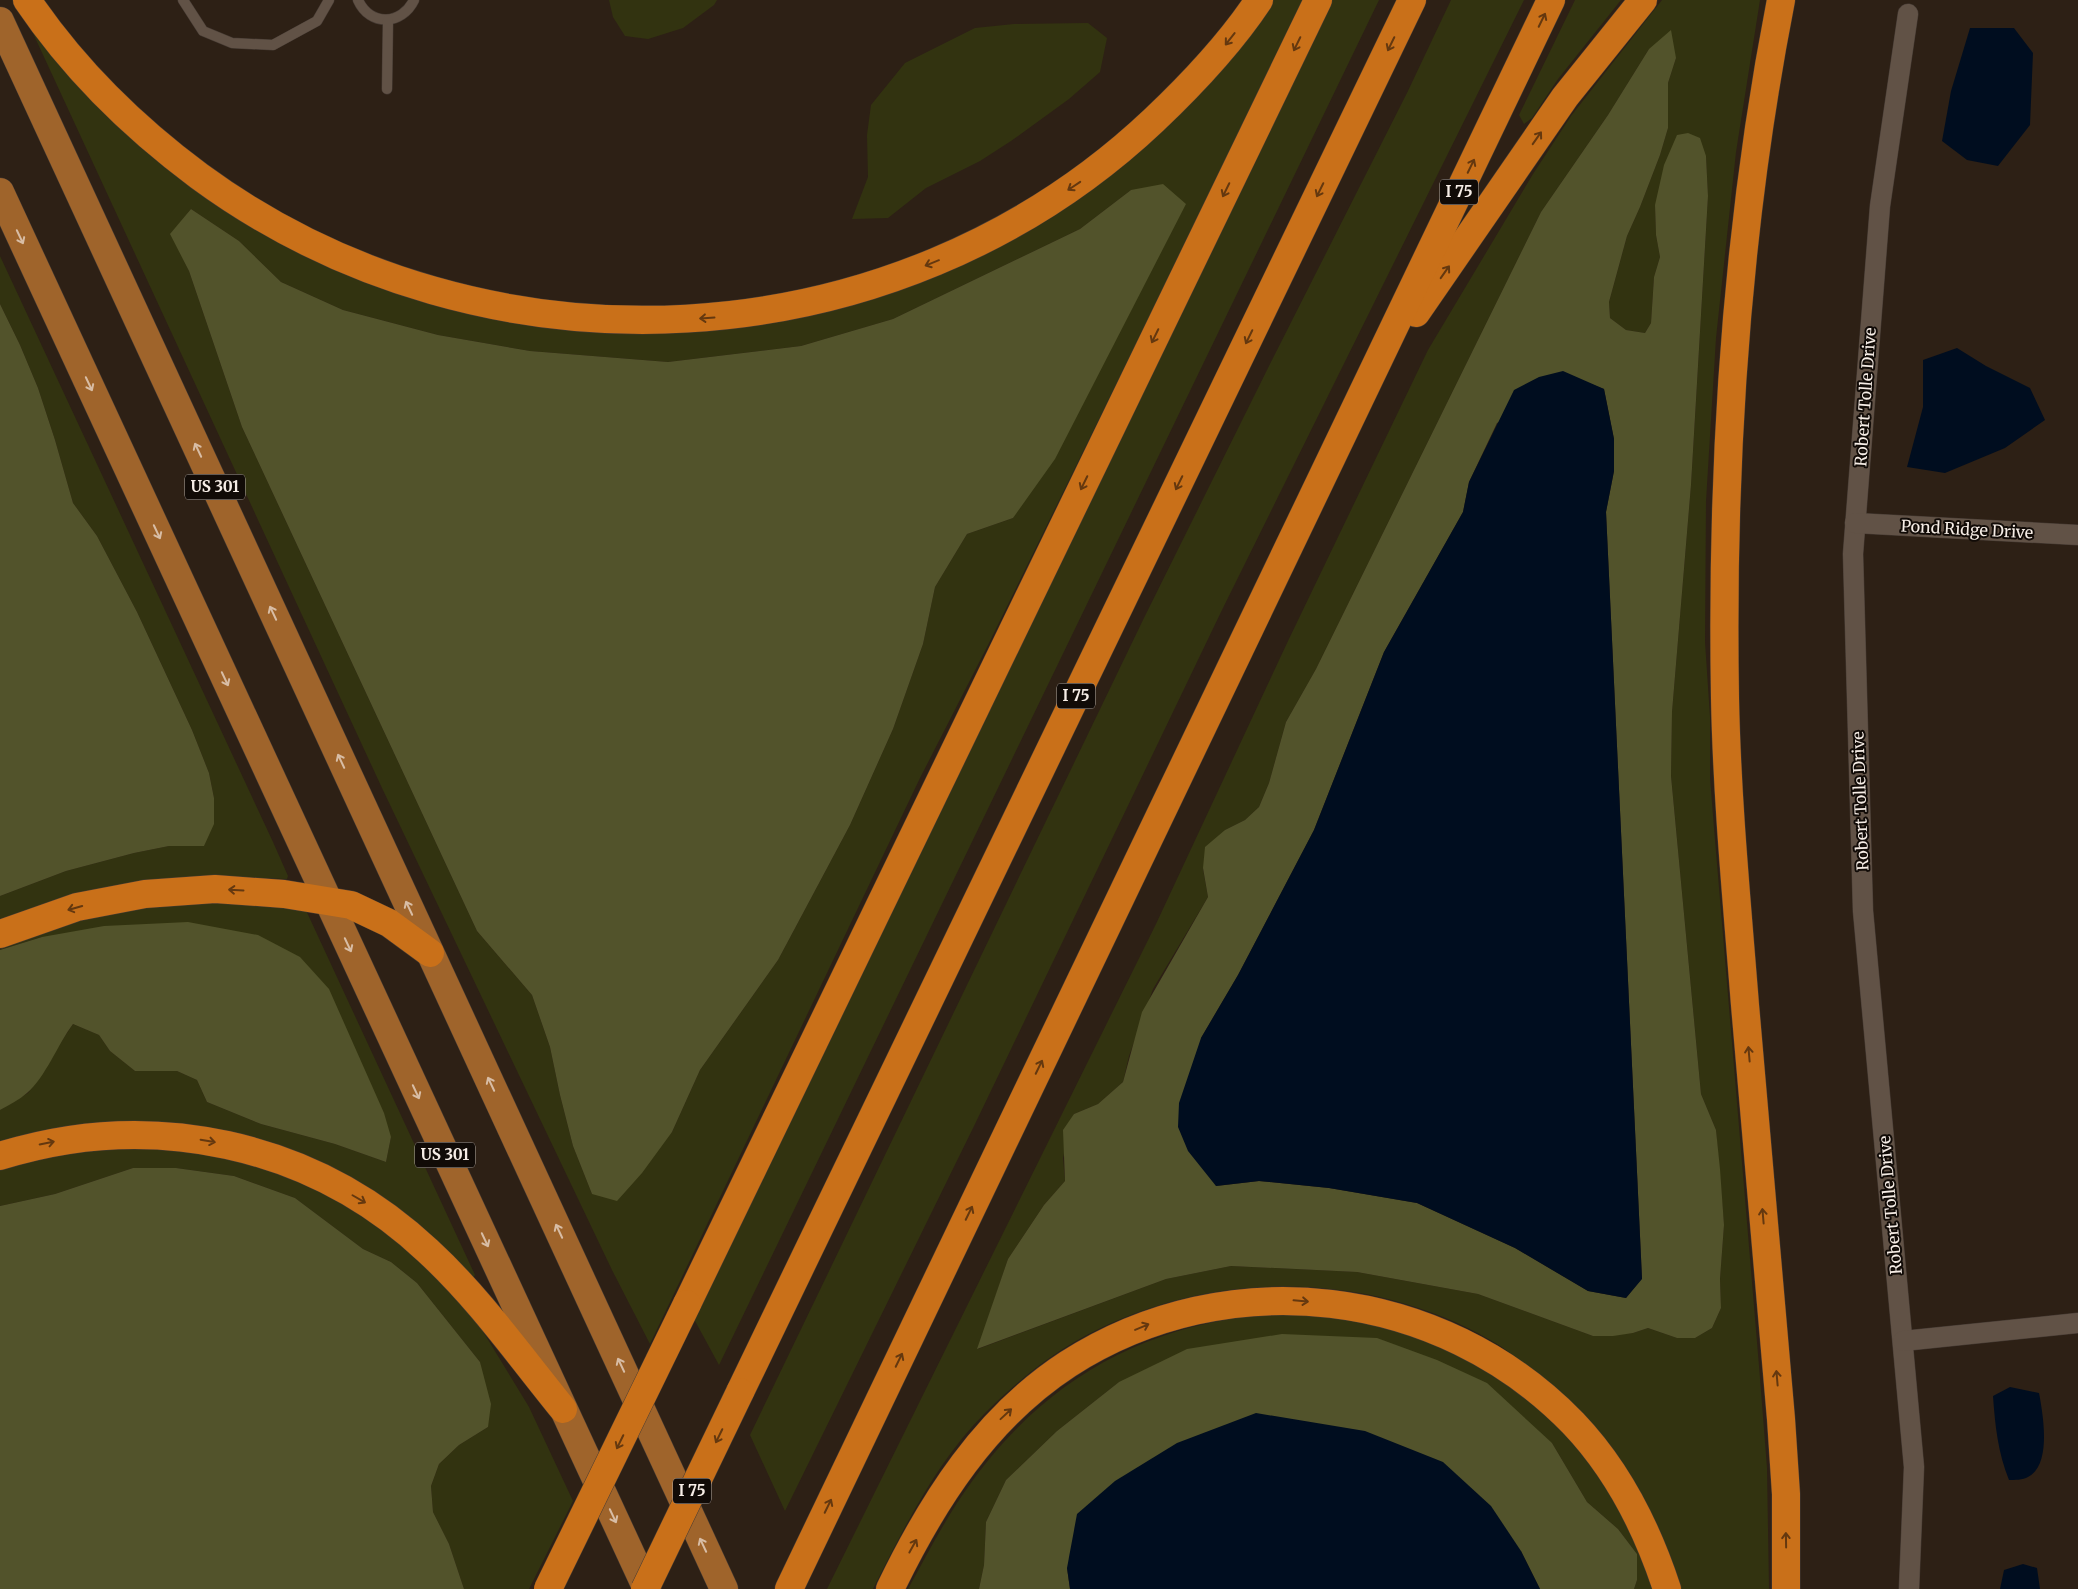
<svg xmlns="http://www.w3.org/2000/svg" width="2078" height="1589" font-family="Merriweather,serif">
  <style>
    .green { fill: #323310; fill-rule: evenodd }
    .forest { fill: #52532b; fill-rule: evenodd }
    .water { fill: #000d1f }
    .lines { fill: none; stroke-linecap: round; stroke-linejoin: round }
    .service-casing { stroke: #463b34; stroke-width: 11 }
    .minor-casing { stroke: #463b34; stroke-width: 21 }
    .primary-casing { stroke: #463b34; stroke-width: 29 }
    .motorway-casing { stroke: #463b34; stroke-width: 29 }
    .service { stroke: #615246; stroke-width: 10 }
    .minor { stroke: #615246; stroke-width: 20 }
    .primary { stroke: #9f642b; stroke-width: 28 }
    .motorway { stroke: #c97019; stroke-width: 28 }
    .motorway-bridge-casing { stroke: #463b34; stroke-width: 29; stroke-linecap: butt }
    .motorway-bridge { stroke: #c97019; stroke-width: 28 }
    .oneway { stroke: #64380f }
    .oneway2 { stroke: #d8bda5 }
    .labels { text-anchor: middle; stroke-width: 4; stroke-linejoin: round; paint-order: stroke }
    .shield { fill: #110b07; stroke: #b1a9a3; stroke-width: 1 }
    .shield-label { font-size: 15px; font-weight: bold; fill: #f6ede6 }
    .street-label { font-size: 16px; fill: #f6ede6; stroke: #110b07 }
  </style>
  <rect width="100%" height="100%" fill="#2d2015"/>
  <g class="green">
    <path d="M609,0h108l-3,5 -31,23 -35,11 -23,-3 -12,-19z"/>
    <path d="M1269,0h36l-317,645 -68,133 -270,566 -38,-74 -230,-482 -350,-757 5,-3 22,28 269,205 358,67 325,-95zM1131,190l-118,328 -46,16 -32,53 -12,57 -30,85 -43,96 -72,135 -78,110 -28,62 -80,62 -19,-48 -13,-51 -10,-48 -18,-52 -55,-64 -235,-504 -53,-156 -18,-37 20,-25 48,32 42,41 62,28 95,25 92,16 138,11 133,-16 92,-27 187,-90z"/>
    <path d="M1326,0h53l-660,1365 -25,-46z"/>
    <path d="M1451,0h73l-303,612 -246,512 -190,387 -35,-76 393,-815 126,-254 138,-273z"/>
    <path d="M1575,0h46l-63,79 -26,39 -8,6 -5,-9z"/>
    <path d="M1662,0h98l-24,152 -20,186 -10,163 -1,141 5,75v61l4,50 45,538 8,102 2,121h-93l-129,-204c-17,-16 -34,-32 -55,-44 -126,-73 -290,-72 -416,0 -33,19 -64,45 -91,72 -49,49 -81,115 -112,176h-46l329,-665 132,-283 140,-291 105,-176 38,-58zM1649,49l27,9 -8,25v45l-8,27 -20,52 -13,29 -18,66 1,16 16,12 19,3 6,-10 3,-46 6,-20 -4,-22 -1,-30 51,-49 2,40 -17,289 -19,227 -1,64 30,318 15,36 8,95 -4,54 1,29 -9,20 -17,10h-18l-29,-10 -15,5 -40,3 -115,-42 -121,-22 -126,-6 -65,13 -188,70 30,-90 36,-54 21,-24 -2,-23 11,-44 24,-10 25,-22 6,-26 24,-67 55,-92 -5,-28 22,-39 20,-10 14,-13 10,-24 17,-61 30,-53 225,-457 67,-97z"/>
    <path d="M1088,23l19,15 -7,34 -31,27 -58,42 -31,20 -54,27 -38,30 -36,1 16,-42 -1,-42 4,-30 34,-42 70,-35 39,-4z"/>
    <path d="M0,256l273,586 15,34 -1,3 -72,-3 -141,19 -74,24v-23l66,-25 68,-18 35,-7h35l10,-48 -5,-25 -17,-43 -55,-118 -40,-76 -24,-33 -18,-63 -17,-52 -18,-43 -20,-41z"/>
    <path d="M164,900l140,6 171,369 -2,3 -186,-125 -287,-8v-35l28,-17 16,-22 13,-23 16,-24 26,11 11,16 25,20h42l20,9 10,22 54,22 74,20 51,18 5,-25 -349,-200 -42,13v-10l14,-6z"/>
    <path d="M83,1147l105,1 110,30 82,47 58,51 41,49 50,82 44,94 -44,88h-65l-15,-45 -16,-32 -2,-26 8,-22 20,-19 29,-18 -8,-65 -63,-79 -26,-21 -28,-13 -68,-51 -61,-22 -58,-8h-43l-78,26 -55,12v-39z"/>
    <path d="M1291,1314l39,3 38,6 58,17 37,18 57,34 47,42 32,39 27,40 29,76h-21l3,-9v-26l-19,-25 -31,-27 -35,-59 -433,-61 -62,49 -51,49 -20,42 -2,43 -5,24h-71c16,-29 31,-58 49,-86 68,-104 160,-168 285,-186 16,-2 33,-2 49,-3z"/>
  </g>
  <g class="forest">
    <path d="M1671,30l5,28 -8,25v45l-8,27 -20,52 -13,29 -18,66 1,16 16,12 19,3 6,-10 3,-46 6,-20 -4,-22 -1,-30 9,-40 13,-30 11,-2 12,5 6,18 2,40 -17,289 -19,227 -1,64 30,318 15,36 4,39 4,56 -4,54 1,29 -9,20 -17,10h-18l-29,-10 -15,5 -20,3h-20l-115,-42 -121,-22 -126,-6 -65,13 -189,70 31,-90 36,-54 21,-24 -2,-51 11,-16 24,-10 25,-22 19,-70 66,-115 -5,-29 2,-21 20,-17 20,-10 14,-13 10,-24 17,-61 30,-53 225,-457 67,-97 41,-66zM1583,381l21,8 10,50v32l-8,41 36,766 -16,20 -38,-7 -73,-43 -98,-45 -88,-15 -70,-7 -43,5 -15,-148 37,-63 76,-145 70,-178 79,-140 6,-30 28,-59z"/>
    <path d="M1163,184l23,20 -131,255 -42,59 -46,16 -32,53 -12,57 -30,85 -43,96 -72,135 -78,110 -28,62 -30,41 -25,28 -25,-7 -19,-48 -13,-51 -10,-48 -18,-52 -55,-64 -235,-504 -53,-156 -19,-37 21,-25 48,32 42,41 62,28 95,25 92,16 138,11 133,-16 92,-27 187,-90 51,-39z"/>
    <path d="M0,304l20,41 18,43 17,52 18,63 24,33 40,76 55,118 17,43 5,25v26l-10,22h-35l-35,7 -68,18 -66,25z"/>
    <path d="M188,922l70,13 42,22 29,32 55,124 7,24 -5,25 -51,-18 -74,-20 -54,-22 -10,-22 -20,-9h-42l-25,-20 -11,-16 -26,-11c-15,20 -28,54 -46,69 -8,7 -18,12 -27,17v-160l42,-13 62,-11z"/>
    <path d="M133,1168h43l58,8 61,22 68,51 28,13 26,21 63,79 11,42 -3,23 -29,18 -20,19 -8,22 2,26 16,32 15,45h-464v-383l55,-12z"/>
    <path d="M1282,1334l95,4 60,22 50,23 65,60 35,59 31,27 19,25v26l-3,9h-94l-19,-38 -454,17 3,21h-91l5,-24 2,-43 20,-42 51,-49 62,-49 68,-33z"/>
  </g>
  <g class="water">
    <path d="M1970,28h44l19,25 -3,72 -32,41 -31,-6 -25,-19 9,-50z"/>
    <path d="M1957,348l29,18 44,22 15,32 -40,28 -60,25 -38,-6 16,-60v-47z"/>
    <path d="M1563,371l41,18 10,50v32l-8,41 36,767 -16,19 -38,-7 -73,-43 -98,-45 -88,-15 -70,-7 -43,5 -28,-35 -10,-24 1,-24 22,-65 37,-63 76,-145 70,-178 79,-140 6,-30 45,-92 25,-13z"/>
    <path d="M2010,1387l29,6c4,21 13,72 -11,84 -5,3 -14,3 -19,3 -11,-27 -14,-55 -16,-84z"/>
    <path d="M1256,1413l109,18 78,31 48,44 30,45 19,38h-470l-3,-21 10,-54 38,-33 62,-38z"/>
    <path d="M2023,1564l14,4 3,21h-40l4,-19z"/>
  </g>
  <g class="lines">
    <defs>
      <g id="service">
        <path d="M183,0l20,31 29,12 41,2 44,-24 12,-21"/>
        <path d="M358,0c12,27 44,25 56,0"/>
        <path d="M387,89l1,-69"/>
      </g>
      <g id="minor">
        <path d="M1908,14l-28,192 -27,348 10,357 51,556 -5,122"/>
        <path d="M1855,523l223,12"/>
        <path d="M1903,1341l175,-18"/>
      </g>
      <g id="primary">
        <path d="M0,21l724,1568"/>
        <path d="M0,192l647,1397"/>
      </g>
      <g id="motorway">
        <path d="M27,0c46,68 106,127 172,176 286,210 696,189 955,-56 39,-37 76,-76 105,-120"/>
        <path d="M1781,0c-45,229 -60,465 -56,698 2,103 12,205 20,307 11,138 23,276 36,414l5,75v95"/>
        <path d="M1416,313l149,-216 78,-97"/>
        <path d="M0,934l77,-27 68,-13 70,-5 69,5 67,11 38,18 41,30"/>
        <path d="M0,1156c151,-47 312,-14 428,95 51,47 91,104 135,158"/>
        <path d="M687,1304l631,-1304"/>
        <path d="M740,1392l672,-1392"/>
        <path d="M789,1589l762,-1589"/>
        <path d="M890,1589c42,-87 95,-171 178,-225 160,-103 373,-77 505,59 45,47 74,105 94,166"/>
      </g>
    </defs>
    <use href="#service" class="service-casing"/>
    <use href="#minor" class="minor-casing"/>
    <use href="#primary" class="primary-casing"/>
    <use href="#motorway" class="motorway-casing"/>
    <use href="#service" class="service"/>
    <use href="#minor" class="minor"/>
    <use href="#primary" class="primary"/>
    <use href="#motorway" class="motorway"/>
    <defs>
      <g id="motorway-bridge">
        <path d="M548,1589l139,-285"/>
        <path d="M645,1589l95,-197"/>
      </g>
    </defs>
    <use href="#motorway-bridge" class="motorway-bridge-casing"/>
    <use href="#motorway-bridge" class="motorway-bridge"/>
  </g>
  <defs><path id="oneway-shaft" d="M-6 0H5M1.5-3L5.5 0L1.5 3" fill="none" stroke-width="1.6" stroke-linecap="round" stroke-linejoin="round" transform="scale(1.25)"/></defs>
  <g class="oneway">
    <use href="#oneway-shaft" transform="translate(1542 20) rotate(-64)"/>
    <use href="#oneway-shaft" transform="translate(1230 39) rotate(128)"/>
    <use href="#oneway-shaft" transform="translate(1297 44) rotate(116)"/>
    <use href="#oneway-shaft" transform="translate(1391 44) rotate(116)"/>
    <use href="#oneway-shaft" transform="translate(1537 138) rotate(-55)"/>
    <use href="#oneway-shaft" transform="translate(1471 166) rotate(-64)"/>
    <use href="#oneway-shaft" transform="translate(1074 186) rotate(146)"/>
    <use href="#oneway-shaft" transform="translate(1226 190) rotate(116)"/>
    <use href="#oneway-shaft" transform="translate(1320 190) rotate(116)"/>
    <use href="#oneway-shaft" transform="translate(932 263) rotate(158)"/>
    <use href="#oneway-shaft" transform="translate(1445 272) rotate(-55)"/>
    <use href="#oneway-shaft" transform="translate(707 318) rotate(176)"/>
    <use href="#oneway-shaft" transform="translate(1155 336) rotate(116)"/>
    <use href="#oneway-shaft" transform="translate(1249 337) rotate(116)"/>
    <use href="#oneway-shaft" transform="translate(1084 483) rotate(116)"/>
    <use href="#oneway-shaft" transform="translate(1179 483) rotate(116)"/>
    <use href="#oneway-shaft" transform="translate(236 890) rotate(-177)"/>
    <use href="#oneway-shaft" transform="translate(75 908) rotate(164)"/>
    <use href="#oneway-shaft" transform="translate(1749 1054) rotate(-95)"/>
    <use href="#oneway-shaft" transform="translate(1039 1067) rotate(-64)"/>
    <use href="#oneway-shaft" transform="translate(208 1141) rotate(10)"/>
    <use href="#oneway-shaft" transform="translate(47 1143) rotate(-11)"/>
    <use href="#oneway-shaft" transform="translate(359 1199) rotate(30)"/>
    <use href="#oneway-shaft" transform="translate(969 1213) rotate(-64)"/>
    <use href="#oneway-shaft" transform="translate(1763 1216) rotate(-95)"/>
    <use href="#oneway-shaft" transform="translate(1301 1301) rotate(5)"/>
    <use href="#oneway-shaft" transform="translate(1142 1327) rotate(-23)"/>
    <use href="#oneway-shaft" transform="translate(899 1360) rotate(-64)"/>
    <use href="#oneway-shaft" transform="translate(1777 1378) rotate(-95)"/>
    <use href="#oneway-shaft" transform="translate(1006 1414) rotate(-43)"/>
    <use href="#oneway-shaft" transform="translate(719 1436) rotate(116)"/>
    <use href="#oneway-shaft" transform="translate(620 1442) rotate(116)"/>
    <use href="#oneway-shaft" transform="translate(828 1506) rotate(-64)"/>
    <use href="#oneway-shaft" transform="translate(1786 1540) rotate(-91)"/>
    <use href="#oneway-shaft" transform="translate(913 1546) rotate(-61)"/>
  </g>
  <g class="oneway2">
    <use href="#oneway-shaft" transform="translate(20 237) rotate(65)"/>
    <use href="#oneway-shaft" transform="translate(89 384) rotate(65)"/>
    <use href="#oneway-shaft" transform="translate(198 450) rotate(-115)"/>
    <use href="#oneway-shaft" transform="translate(157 532) rotate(65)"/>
    <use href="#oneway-shaft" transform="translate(273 613) rotate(-115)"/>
    <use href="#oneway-shaft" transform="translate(225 679) rotate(65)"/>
    <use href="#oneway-shaft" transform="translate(341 761) rotate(-115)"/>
    <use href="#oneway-shaft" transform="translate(409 908) rotate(-115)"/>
    <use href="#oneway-shaft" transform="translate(348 945) rotate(65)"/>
    <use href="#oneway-shaft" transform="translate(491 1084) rotate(-115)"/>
    <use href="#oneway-shaft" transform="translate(416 1092) rotate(65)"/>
    <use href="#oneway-shaft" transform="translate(559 1231) rotate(-115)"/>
    <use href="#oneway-shaft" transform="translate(485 1240) rotate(65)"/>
    <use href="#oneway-shaft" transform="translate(621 1365) rotate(-115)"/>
    <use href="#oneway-shaft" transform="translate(613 1516) rotate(65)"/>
    <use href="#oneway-shaft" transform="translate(703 1545) rotate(-115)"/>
  </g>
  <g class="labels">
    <g class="shield">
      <rect x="1440" y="179.5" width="38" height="25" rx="4"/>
      <rect x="185" y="474.5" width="60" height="25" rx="4"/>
      <rect x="1057" y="683.5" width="38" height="25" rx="4"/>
      <rect x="415" y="1142.5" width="60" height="25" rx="4"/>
      <rect x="673" y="1478.5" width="38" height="25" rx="4"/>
    </g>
    <g class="shield-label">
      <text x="1459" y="197">I 75</text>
      <text x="215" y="492">US 301</text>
      <text x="1076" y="701">I 75</text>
      <text x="445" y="1160">US 301</text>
      <text x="692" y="1496">I 75</text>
    </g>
    <g class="street-label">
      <text transform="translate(1865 397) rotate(-86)" y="6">Robert Tolle Drive</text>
      <text transform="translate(1967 529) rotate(3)" y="6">Pond Ridge Drive</text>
      <text transform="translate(1860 801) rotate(-92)" y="6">Robert Tolle Drive</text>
      <text transform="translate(1890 1205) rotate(-95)" y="6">Robert Tolle Drive</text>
    </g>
  </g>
</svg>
